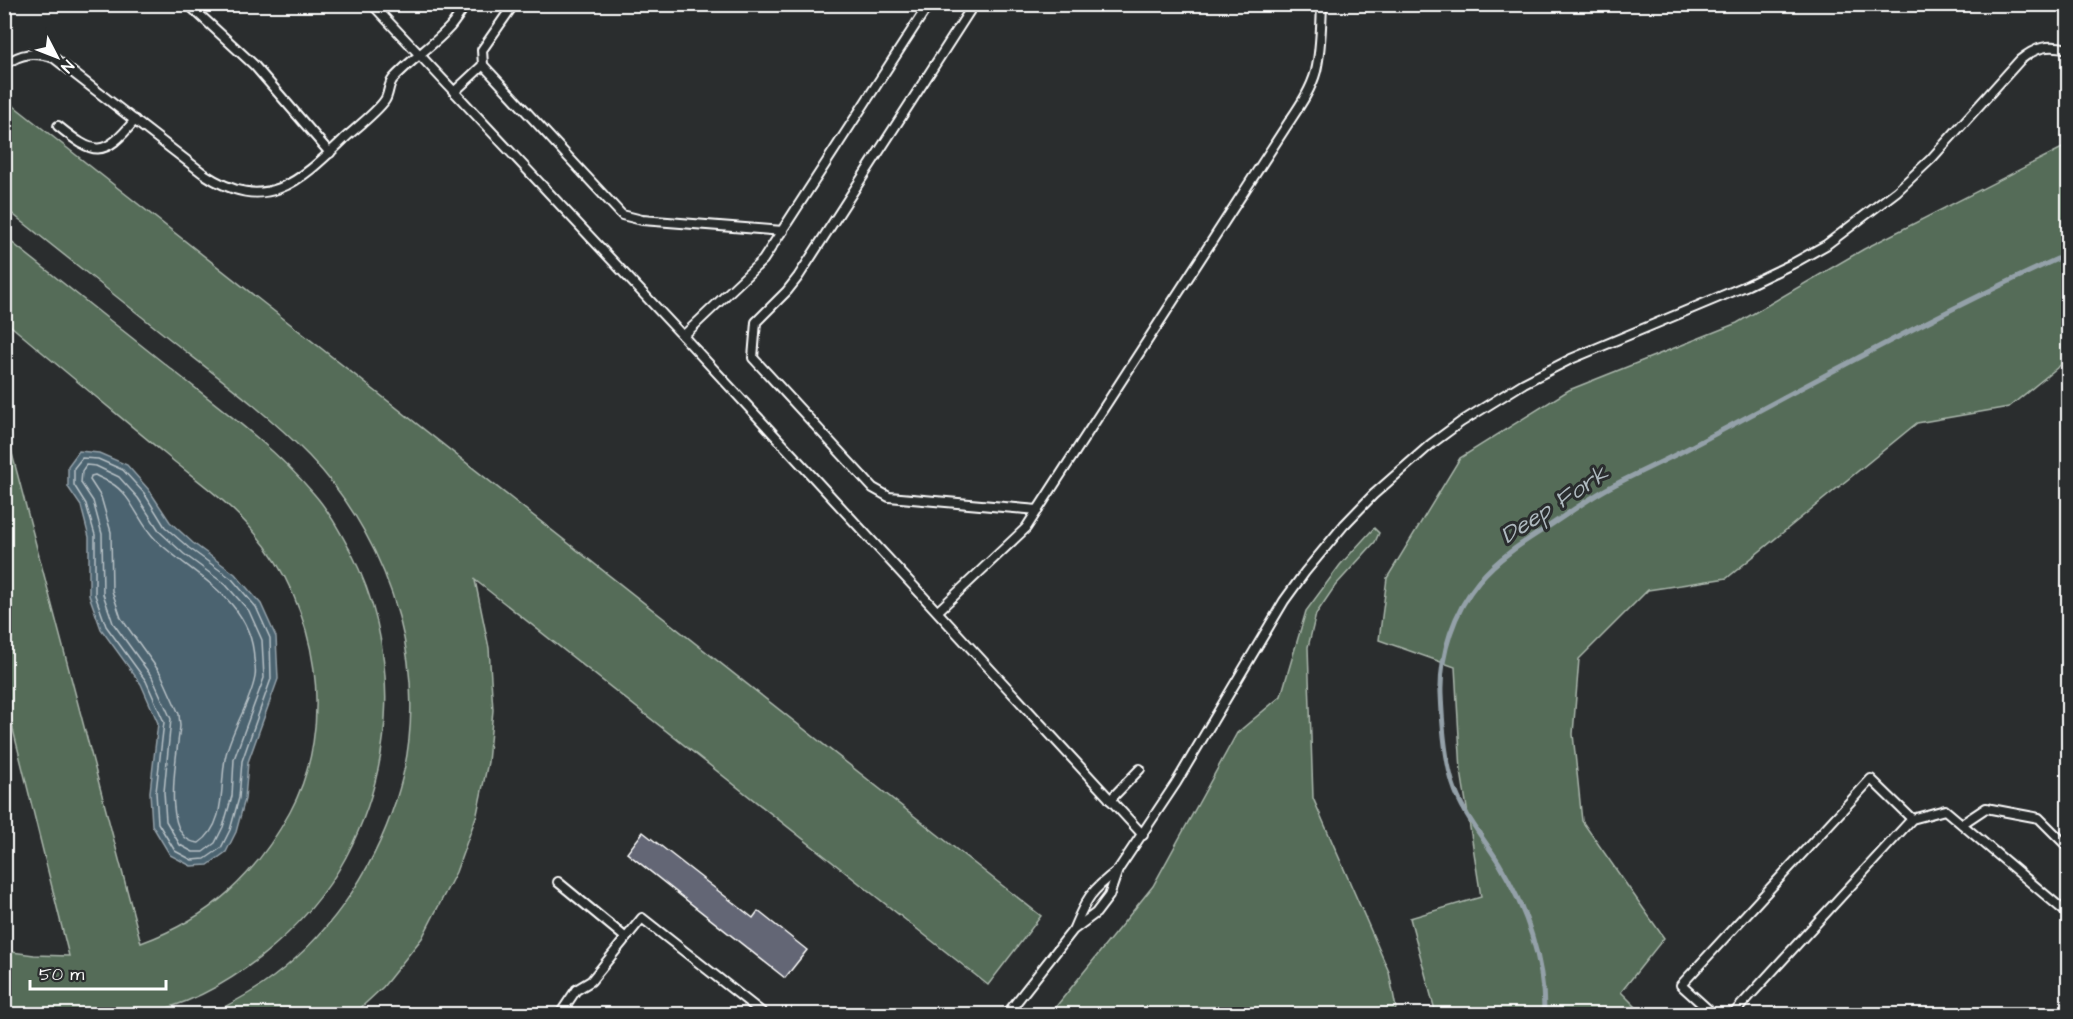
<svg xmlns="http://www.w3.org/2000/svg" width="2073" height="1019" font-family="'Architects Daughter',sans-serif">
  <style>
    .green { fill: #556c58; stroke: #aab6ac; stroke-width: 1.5 }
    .water { fill: #4c6370; stroke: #94a1a9; stroke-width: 1.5 }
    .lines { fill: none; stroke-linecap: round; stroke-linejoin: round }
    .shore { stroke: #b7c1c6; stroke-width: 1.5 }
    .stream { stroke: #94a1a9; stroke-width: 5 }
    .building { fill: #636675; stroke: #fff; stroke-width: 1.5 }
    .lane-casing { stroke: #fff; stroke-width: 12 }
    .lane { stroke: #2a2d2e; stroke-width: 8 }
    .labels { text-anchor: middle; stroke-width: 6; stroke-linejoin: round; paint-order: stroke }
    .water-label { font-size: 24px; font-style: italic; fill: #aeb9bf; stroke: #2a2d2e }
  </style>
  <rect width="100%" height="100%" fill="#2a2d2e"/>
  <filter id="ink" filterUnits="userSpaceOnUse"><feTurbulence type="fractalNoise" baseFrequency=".0167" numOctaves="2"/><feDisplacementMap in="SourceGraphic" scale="12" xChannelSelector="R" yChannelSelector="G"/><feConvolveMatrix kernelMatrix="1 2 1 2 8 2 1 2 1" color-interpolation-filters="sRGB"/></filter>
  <g filter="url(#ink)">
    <g class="green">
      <path d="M5,99l1036,817 -53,69 -513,-405 14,68 4,62 -5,52 -11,52 -21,58 -34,66 -39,49 -29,27h-143c17,-9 35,-18 51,-29 65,-45 110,-111 134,-185 39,-119 -2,-255 -87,-344 -42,-43 -91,-79 -138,-116 -55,-44 -111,-88 -166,-132z"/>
      <path d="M2068,145v219l-5,-1 -54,44 -92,16 -190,155 -79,12 -69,69 -6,75 9,87 82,117 -43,54 22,22h-207l-26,-96 71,-21 -20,-126 -6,-104 -76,-27 8,-62 73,-120 109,-68 168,-67 127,-74z"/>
      <path d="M5,237c56,45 113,90 170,135 48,38 99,75 139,122 15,17 26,38 37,58 49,97 45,209 -5,305 -38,72 -122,142 -203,157h-138v-63l29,4 35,1 -64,-259v-270l136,516c69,-25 114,-67 149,-131 47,-87 28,-206 -36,-280 -25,-30 -59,-53 -89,-78 -53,-44 -107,-88 -160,-133z"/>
      <path d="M1374,528l5,5 -4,9 -40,44 -19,28 -8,33 5,151 76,174 7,36 -2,6h-344l103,-128 84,-153 44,-37 25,-85 34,-46z"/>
    </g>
    <path class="water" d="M79,451l20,2 28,12 22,25 21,32 23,21 42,31 26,30 15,33 2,42 -30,83 -3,37 -9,33 -10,20 -18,13 -17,1 -21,-11 -18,-30 -2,-33 8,-69 -17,-39 -40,-55 -12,-34v-58l-8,-31 -13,-19v-21z"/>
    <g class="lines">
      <g class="shore">
        <path d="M82,458l16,1 25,11 21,23 21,34 24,21 43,31 24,28 14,31 1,41 -29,82 -3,37 -9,32 -9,18 -16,11 -13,1 -17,-9 -17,-28 -2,-31 8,-70 -18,-41 -40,-55 -11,-31v-60l-9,-31 -12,-19v-17z"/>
        <path d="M86,465l10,1 23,11 19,21 22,34 24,22 42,31 23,26 13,29 2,38 -30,81 -2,37 -9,31 -8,16 -12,9h-10l-13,-7 -14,-24 -2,-29 7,-73 -19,-42 -39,-54 -10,-29 -1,-60 -9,-33 -12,-18 1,-12z"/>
        <path d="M95,475c5,3 11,5 16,8 21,12 28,41 45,57 38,36 96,60 98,119 1,5 2,12 1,18 -5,28 -25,54 -30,82 -5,27 1,66 -26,84 -41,-2 -21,-92 -19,-117l-1,-12 -18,-40 -40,-56 -9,-27 -1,-59 -10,-35 -11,-17 1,-4z"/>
      </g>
      <path class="stream" d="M1544,1014c1,-52 -18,-106 -45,-151 -16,-26 -37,-50 -46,-79 -8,-25 -11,-65 -12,-91 -1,-39 13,-82 38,-112 18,-22 43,-38 67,-53 22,-14 44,-31 68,-43 27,-14 55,-26 82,-41 123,-65 245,-133 372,-190"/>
    </g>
    <path class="building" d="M643,832l110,86 5,-7 49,39 -22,28 -158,-125z"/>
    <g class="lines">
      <defs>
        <g id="lane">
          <path d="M188,4l66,61 76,88"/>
          <path d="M372,4l311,332 460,499"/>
          <path d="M514,4l-32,46 1,15 139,150 20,5 141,11"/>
          <path d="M974,4l-176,273 -11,14 -31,31 -3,36 120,130 16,9 149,13"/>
          <path d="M4,65c17,-12 31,-14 50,-7l150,116c62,41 95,8 141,-36 10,-9 33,-27 40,-38 4,-6 3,-15 8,-21 17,-19 40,-33 57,-52 6,-7 11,-15 16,-23"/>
          <path d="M454,92l29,-27"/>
          <path d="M58,126c36,29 45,33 77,-6"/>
          <path d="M683,336l80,-76 166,-256"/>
          <path d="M938,611l88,-83 263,-406c10,-15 22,-32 27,-51 5,-21 5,-44 6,-67"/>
          <path d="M1110,800l30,-31"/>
          <path d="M1962,824l24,-16 53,10 29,29"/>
          <path d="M558,882l68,56"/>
          <path d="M1074,928c13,-31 17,-37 44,-58"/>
          <path d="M560,1014l16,-24 15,-9 51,-63 122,96"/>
          <path d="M1007,1014l66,-84 23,-17 13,-17 9,-26 58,-87 108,-182 21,-29 39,-47 29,-30 58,-51 30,-22 63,-39 47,-24 177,-74 44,-21 34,-19 71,-54 34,-32 89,-99c16,-13 28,-16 48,-11"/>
          <path d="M1713,1014l-32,-29 190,-206 41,40"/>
          <path d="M1733,1014l179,-195 33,-9 123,104"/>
        </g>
      </defs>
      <use href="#lane" class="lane-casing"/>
      <use href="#lane" class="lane"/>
    </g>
  </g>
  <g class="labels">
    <g class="water-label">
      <text transform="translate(1554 504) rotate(-33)" y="8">Deep Fork</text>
    </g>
  </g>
  <rect width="2073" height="1019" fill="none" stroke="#2a2d2e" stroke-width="24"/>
  <rect x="12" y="12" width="2049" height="995" fill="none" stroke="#fff" stroke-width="2" filter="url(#ink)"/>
  <g transform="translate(57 57) rotate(132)" stroke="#2a2d2e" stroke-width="4.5" paint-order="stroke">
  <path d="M0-4.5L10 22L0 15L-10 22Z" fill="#ffffff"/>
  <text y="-9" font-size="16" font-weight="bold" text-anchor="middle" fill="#ffffff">N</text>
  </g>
  <path d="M30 980v9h136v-9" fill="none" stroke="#ffffff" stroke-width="3"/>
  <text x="39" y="980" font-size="18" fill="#ffffff" stroke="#2a2d2e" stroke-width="4.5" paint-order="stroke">50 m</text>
</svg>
